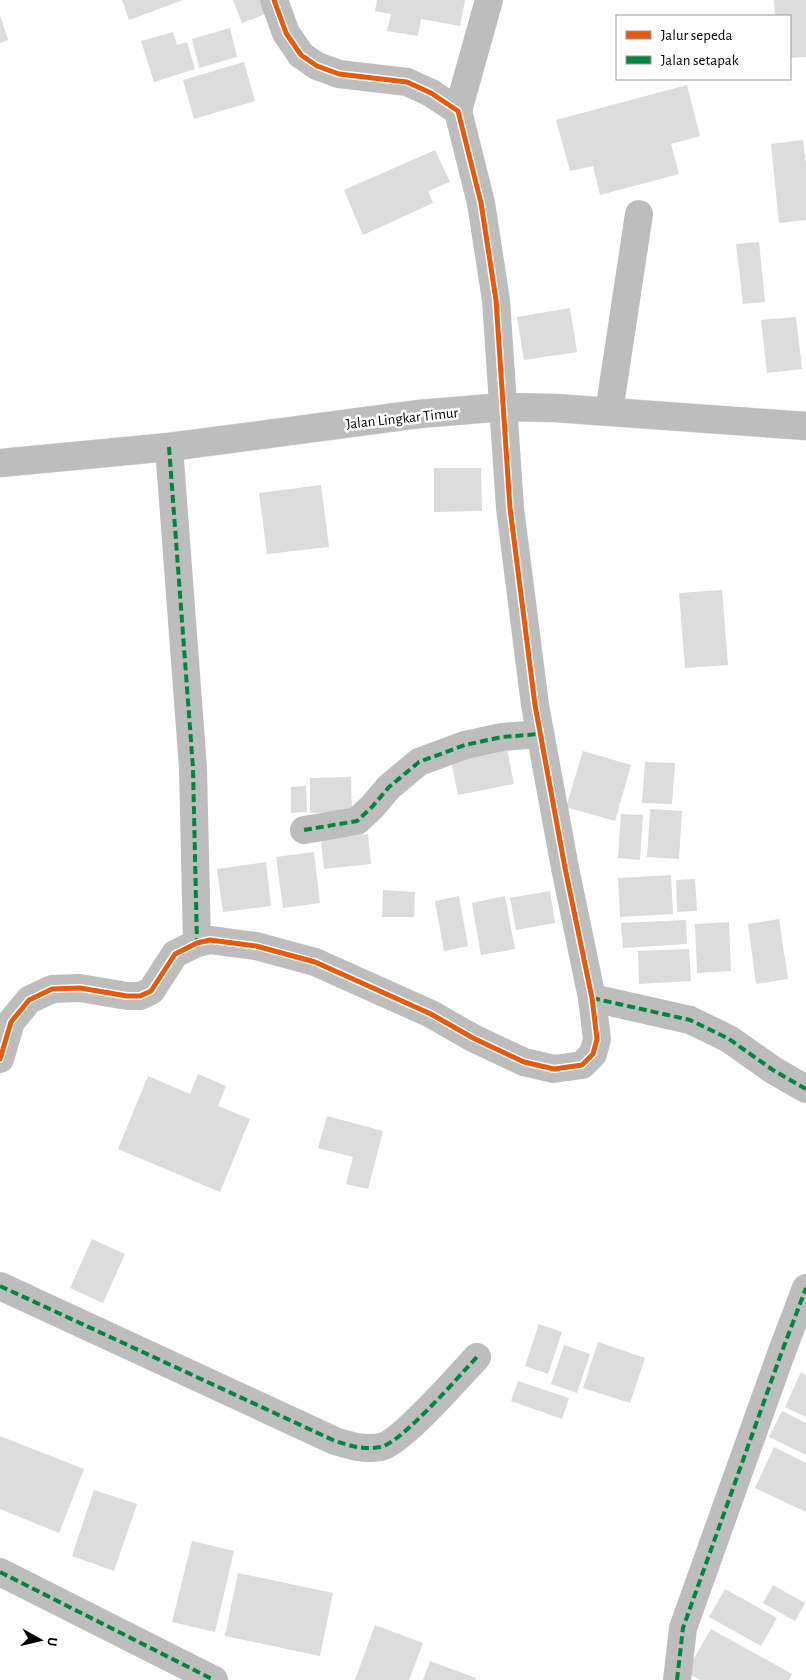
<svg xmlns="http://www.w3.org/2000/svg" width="806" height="1680" font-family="'Alegreya Sans',sans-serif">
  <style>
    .building { fill: #dcdcdc }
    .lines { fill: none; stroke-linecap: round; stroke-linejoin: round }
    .highway-casing { stroke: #dbdbdb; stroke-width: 29 }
    .minor { stroke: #bdbdbd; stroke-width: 28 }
    .highway { stroke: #bdbdbd; stroke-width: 28 }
    .quiet { stroke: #00873e; stroke-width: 4; stroke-dasharray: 8 4; stroke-linecap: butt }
    .cycleway-casing { stroke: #fff; stroke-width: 8 }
    .cycleway { stroke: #e8590c; stroke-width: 5 }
    .labels { text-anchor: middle; stroke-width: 5; stroke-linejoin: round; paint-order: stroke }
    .street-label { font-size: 15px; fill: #000; stroke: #fff }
  </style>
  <rect width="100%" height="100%" fill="#fff"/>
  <g class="building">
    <path d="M122,0h61l-54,20z"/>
    <path d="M233,0h39l4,10 -34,13z"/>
    <path d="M377,0h88l-5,26 -39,-7 -3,17 -31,-5 4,-17 -16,-3z"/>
    <path d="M774,0h32v57l-16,1v-42h-15z"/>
    <path d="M0,15l8,25 -8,3z"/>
    <path d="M230,28l7,29 -38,11 -7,-29z"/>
    <path d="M173,32l4,13 10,-3 8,27 -41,13 -13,-41z"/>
    <path d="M244,62l11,39 -61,18 -11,-39z"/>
    <path d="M687,85l13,51 -29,8 8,30 -79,21 -7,-29 -23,5 -14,-51z"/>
    <path d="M803,140l3,24v56l-27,3 -8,-79z"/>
    <path d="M435,150l15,32 -22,9 5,12 -70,32 -19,-45z"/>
    <path d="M759,242l6,60 -22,2 -7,-60z"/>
    <path d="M570,308l7,44 -53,8 -7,-43z"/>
    <path d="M796,317l6,52 -35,4 -6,-53z"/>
    <path d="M434,468h47l1,43 -48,1z"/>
    <path d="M321,485l8,62 -62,7 -8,-61z"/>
    <path d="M722,590l6,75 -43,3 -6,-75z"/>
    <path d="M507,749l7,35 -56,11 -7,-34z"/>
    <path d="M583,751l48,14 -16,56 -49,-14z"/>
    <path d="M645,762l30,1 -3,41 -30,-1z"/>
    <path d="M351,777l1,35 -42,1v-35z"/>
    <path d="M306,786l1,26 -16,1v-26z"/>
    <path d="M650,809l32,2 -3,48 -32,-2z"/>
    <path d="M621,814l22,1 -3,45 -22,-2z"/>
    <path d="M368,834l3,30 -47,5 -3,-29z"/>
    <path d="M314,852l6,51 -37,5 -7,-51z"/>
    <path d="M266,862l5,44 -48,6 -6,-43z"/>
    <path d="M671,875l2,39 -53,3 -2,-39z"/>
    <path d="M695,879l2,32 -20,1 -1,-32z"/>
    <path d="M383,890l32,2 -1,25h-32z"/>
    <path d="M550,891l5,32 -39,7 -6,-32z"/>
    <path d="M459,896l9,50 -24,5 -9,-50z"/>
    <path d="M505,896l10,53 -34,6 -9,-52z"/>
    <path d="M779,919l9,60 -32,5 -8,-60z"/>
    <path d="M686,920l1,24 -64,4 -2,-25z"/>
    <path d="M729,922l2,49 -34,2 -2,-49z"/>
    <path d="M689,949l2,32 -52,3 -1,-33z"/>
    <path d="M198,1074l28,12 -8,20 32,13 -30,73 -102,-43 30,-73 42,18z"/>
    <path d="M327,1116l56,15 -15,58 -22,-5 7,-27 -35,-9z"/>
    <path d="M92,1239l33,15 -22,49 -33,-15z"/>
    <path d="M539,1324l23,8 -14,42 -23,-8z"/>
    <path d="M598,1342l47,16 -15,45 -47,-15z"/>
    <path d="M564,1345l26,9 -13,39 -26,-9z"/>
    <path d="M801,1372l5,3v42l-21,-10z"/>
    <path d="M518,1381l51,17 -7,21 -51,-18z"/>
    <path d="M782,1411l24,12v32l-37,-18z"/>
    <path d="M0,1436l84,33 -25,64 -59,-24z"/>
    <path d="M774,1447l32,16v49l-51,-24z"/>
    <path d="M94,1490l43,14 -23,67 -42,-15z"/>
    <path d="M192,1541l42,10 -19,81 -43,-10z"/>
    <path d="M238,1573l95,20 -13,63 -95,-20z"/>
    <path d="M773,1585l32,18 -10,18 -32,-18z"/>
    <path d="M725,1589l52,29 -16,28 -52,-29z"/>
    <path d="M375,1625l48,18 -14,37h-54z"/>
    <path d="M711,1629l81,45 -3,6h-89l-14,-8z"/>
    <path d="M430,1661l46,17 -1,2h-52z"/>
  </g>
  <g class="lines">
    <defs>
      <path id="highway" d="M0,463l169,-16 250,-33 85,-7 51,1 251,18"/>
    </defs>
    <use href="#highway" class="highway-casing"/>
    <g class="minor">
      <path d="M458,111l31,-111"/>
      <path d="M609,412l30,-198"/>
      <path d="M169,447l24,321 4,175"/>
      <path d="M304,830l53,-9 15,-14 17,-20 30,-25 46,-17 37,-8 38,-3"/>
      <path d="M592,998l98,22 39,19 44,31 33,19"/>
      <path d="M0,1059l11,-37 18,-22 23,-11 28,-1 47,8h13l11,-5 24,-37 22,-11 13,-3 46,6 59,16 116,52 42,24 51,24 30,7 28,-4 11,-11 4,-15 -5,-41 -27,-130 -30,-163 -25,-197 -14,-208 -15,-97 -23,-92 -27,-18 -24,-11 -68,-8 -22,-8 -16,-11 -15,-22 -12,-33"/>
      <path d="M0,1286l335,155c16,5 29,9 46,6 21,-5 78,-71 96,-90"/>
      <path d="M0,1572l214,108"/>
      <path d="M677,1680l6,-52 98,-274 25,-66"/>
    </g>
    <use href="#highway" class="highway"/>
    <g class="quiet">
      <path d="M169,447l24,321 4,175"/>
      <path d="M304,830l53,-9 15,-14 17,-20 30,-25 46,-17 37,-8 38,-3"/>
      <path d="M592,998l98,22 39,19 44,31 33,19"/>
      <path d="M0,1286l335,155c16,5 29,9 46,6 21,-5 78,-71 96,-90"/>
      <path d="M0,1572l214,108"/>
      <path d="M677,1680l6,-52 98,-274 25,-66"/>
    </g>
    <defs>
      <path id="cycleway" d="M0,1059l11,-37 18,-22 23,-11 28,-1 47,8h13l11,-5 24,-37 22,-11 13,-3 46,6 59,16 116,52 42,24 51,24 30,7 28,-4 11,-11 4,-15 -5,-41 -27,-130 -30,-163 -25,-197 -14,-208 -15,-97 -23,-92 -27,-18 -24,-11 -68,-8 -22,-8 -16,-11 -15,-22 -12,-33"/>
    </defs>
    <use href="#cycleway" class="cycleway-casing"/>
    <use href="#cycleway" class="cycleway"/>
  </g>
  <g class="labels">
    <g class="street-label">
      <text transform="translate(402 418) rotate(-6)" y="5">Jalan Lingkar Timur</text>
    </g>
  </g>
  <rect x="616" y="15" width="175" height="65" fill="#ffffff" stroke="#999999"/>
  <rect x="626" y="31" width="25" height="8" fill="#e8590c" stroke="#999999"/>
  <text x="661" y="40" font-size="15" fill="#000000">Jalur sepeda</text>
  <rect x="626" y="56" width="25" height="8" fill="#00873e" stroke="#999999"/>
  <text x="661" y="65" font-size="15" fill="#000000">Jalan setapak</text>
  <g transform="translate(40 1640) rotate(98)" stroke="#ffffff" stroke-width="4" paint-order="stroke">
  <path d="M0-4L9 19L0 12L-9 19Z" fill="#000000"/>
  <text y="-8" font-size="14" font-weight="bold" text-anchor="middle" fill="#000000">U</text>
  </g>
</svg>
